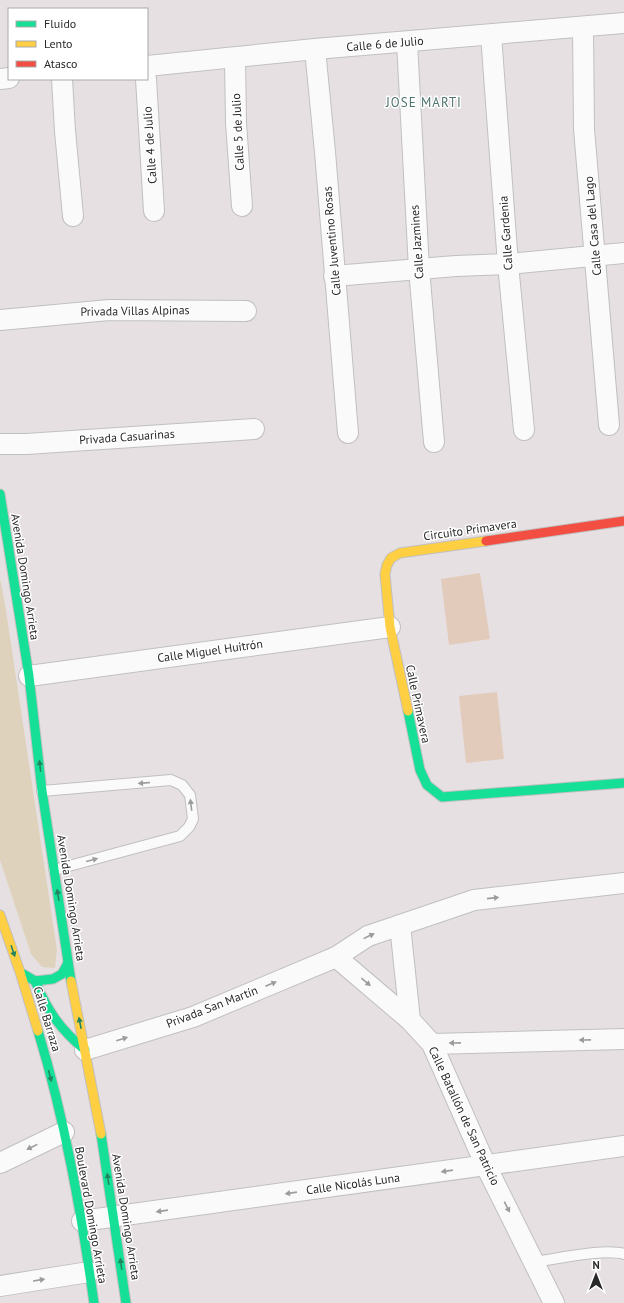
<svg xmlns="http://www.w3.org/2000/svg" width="624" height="1303" font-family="'PT Sans',sans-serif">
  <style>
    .green { fill: #dfd2bd }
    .pitch { fill: #e3cbbb }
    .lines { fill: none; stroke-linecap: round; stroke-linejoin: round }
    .lane-casing { stroke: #c1c0c1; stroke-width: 12 }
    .street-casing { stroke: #c1c0c1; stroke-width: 22 }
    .fast-casing { stroke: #c1c0c1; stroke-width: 11 }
    .slow-casing { stroke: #c1c0c1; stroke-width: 11 }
    .jam-casing { stroke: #c1c0c1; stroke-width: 11 }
    .lane { stroke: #fbfafb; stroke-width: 10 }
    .street { stroke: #fbfafb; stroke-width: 20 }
    .fast { stroke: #16e098; stroke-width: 9 }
    .slow { stroke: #ffcf43; stroke-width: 9 }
    .jam { stroke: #f24e42; stroke-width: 9 }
    .oneway { fill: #208460 }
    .oneway2 { fill: #9c9c9c }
    .labels { text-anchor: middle; stroke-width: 3; stroke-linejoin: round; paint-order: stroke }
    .street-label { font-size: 12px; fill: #292929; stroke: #fff }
    .neighbourhood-label { font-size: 13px; letter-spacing: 1px; fill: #4e746e; stroke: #fff }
  </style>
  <rect width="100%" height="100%" fill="#e6e0e3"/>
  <path class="green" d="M0,578l5,26 52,346 -2,18 -13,-1 -11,-13 -31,-94z"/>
  <g class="pitch">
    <path d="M480,573l10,66 -41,6 -8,-66z"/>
    <path d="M497,692l7,67 -38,4 -7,-67z"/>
  </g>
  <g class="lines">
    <defs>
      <g id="lane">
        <path d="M42,791l129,-11 11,5 8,10 3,24 -4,8 -9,9 -126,34"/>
        <path d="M534,1262c22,-3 71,-14 90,-8"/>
      </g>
      <g id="street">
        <path d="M583,27l1,102 25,296"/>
        <path d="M491,35l17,229 16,166"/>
        <path d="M407,42l12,227 15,173"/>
        <path d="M315,49l10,103 23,281"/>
        <path d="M235,58l1,65 6,83"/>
        <path d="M147,66l168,-17 309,-26"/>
        <path d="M0,79l9,-1"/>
        <path d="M62,79l3,52 8,85"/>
        <path d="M146,79l8,132"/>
        <path d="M334,276l122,-10 52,-2 116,-11"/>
        <path d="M0,320l109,-10 137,1"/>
        <path d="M0,444h26l228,-15"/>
        <path d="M29,676l361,-49"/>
        <path d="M400,925l10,95"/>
        <path d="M336,957l74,63 22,24 54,122 68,137"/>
        <path d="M432,1044l192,-5"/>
        <path d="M85,1050l108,-33 143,-60 32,-21 106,-36 150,-17"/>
        <path d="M0,1163l64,-31"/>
        <path d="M82,1221l542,-75"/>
        <path d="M0,1286l89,-14"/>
      </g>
      <g id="fast">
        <path d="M0,494l29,182 13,115 29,190"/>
        <path d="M408,711l12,59 7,15 15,12 182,-14"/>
        <path d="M23,974l12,7 18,-2 9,-5 6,-11"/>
        <path d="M36,983c12,29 25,47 49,67"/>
        <path d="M38,1031c27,89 43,180 56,272"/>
        <path d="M101,1134l25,169"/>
      </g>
      <g id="slow">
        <path d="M408,711l-18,-84 -5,-53 2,-9 4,-7 9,-5 86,-12"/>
        <path d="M0,915l20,57 18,59"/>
        <path d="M71,981l30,153"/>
      </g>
      <path id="jam" d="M486,541l138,-20"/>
    </defs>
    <use href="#lane" class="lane-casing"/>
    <use href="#street" class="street-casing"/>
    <use href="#fast" class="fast-casing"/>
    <use href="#slow" class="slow-casing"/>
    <use href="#jam" class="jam-casing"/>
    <use href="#lane" class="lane"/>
    <use href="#street" class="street"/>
    <use href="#fast" class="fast"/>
    <use href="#slow" class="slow"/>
    <use href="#jam" class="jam"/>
  </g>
  <defs><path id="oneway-solid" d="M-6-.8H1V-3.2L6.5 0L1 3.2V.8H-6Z"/></defs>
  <g class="oneway">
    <use href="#oneway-solid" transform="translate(40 766) rotate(-97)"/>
    <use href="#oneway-solid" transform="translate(58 895) rotate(-99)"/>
    <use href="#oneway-solid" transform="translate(13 951) rotate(71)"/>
    <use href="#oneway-solid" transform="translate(80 1023) rotate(-101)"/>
    <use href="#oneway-solid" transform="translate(50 1076) rotate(76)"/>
    <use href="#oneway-solid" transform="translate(108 1179) rotate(-98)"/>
    <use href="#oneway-solid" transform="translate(121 1264) rotate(-98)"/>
  </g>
  <g class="oneway2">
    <use href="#oneway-solid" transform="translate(144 783) rotate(175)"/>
    <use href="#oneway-solid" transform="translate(191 805) rotate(-97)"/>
    <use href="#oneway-solid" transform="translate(92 860) rotate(-15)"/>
    <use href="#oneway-solid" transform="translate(493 898) rotate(-6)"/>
    <use href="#oneway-solid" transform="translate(369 936) rotate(-26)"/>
    <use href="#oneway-solid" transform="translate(366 982) rotate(40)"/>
    <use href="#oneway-solid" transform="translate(271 984) rotate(-23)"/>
    <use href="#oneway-solid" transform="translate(122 1039) rotate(-17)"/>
    <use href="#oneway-solid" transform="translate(585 1040) rotate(179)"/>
    <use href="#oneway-solid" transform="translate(455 1043) rotate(179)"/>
    <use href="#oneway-solid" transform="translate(32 1147) rotate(154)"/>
    <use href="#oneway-solid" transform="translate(447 1171) rotate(172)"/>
    <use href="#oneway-solid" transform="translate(291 1193) rotate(172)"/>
    <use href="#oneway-solid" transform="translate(507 1207) rotate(63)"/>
    <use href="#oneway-solid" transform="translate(162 1211) rotate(172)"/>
    <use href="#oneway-solid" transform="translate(39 1280) rotate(-9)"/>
  </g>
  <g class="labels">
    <g class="street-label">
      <text transform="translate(385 44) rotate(-5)" y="4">Calle 6 de Julio</text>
      <text transform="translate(238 132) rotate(-93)" y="4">Calle 5 de Julio</text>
      <text transform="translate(150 145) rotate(-94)" y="4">Calle 4 de Julio</text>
      <text transform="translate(593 226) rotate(-95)" y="4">Calle Casa del Lago</text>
      <text transform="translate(506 233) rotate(-94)" y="4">Calle Gardenia</text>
      <text transform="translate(332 241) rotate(-95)" y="4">Calle Juventino Rosas</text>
      <text transform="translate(417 242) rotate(-94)" y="4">Calle Jazmines</text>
      <text transform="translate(135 311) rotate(-1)" y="4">Privada Villas Alpinas</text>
      <text transform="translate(127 437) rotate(-4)" y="4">Privada Casuarinas</text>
      <text transform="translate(470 530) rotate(-8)" y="4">Circuito Primavera</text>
      <text transform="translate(25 577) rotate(81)" y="4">Avenida Domingo Arrieta</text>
      <text transform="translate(210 651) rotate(-8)" y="4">Calle Miguel Huitrón</text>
      <text transform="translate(418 704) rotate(78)" y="4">Calle Primavera</text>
      <text transform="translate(71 898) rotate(81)" y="4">Avenida Domingo Arrieta</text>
      <text transform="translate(212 1007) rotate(-21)" y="4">Privada San Martín</text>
      <text transform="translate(47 1019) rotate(73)" y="4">Calle Barraza</text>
      <text transform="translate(464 1116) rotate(65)" y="4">Calle Batallón de San Patricio</text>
      <text transform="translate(353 1184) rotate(-8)" y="4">Calle Nicolás Luna</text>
      <text transform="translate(91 1215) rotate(80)" y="4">Boulevard Domingo Arrieta</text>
      <text transform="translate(126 1217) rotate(81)" y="4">Avenida Domingo Arrieta</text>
    </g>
    <g class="neighbourhood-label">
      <text x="424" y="107">JOSE MARTI</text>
    </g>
  </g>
  <rect x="8" y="8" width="140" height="72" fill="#ffffff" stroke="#a9a9a9"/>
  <rect x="16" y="21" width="20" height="6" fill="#16e098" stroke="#a9a9a9"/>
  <text x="44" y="28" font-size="12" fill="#292929">Fluido</text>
  <rect x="16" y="41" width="20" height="6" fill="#ffcf43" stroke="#a9a9a9"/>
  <text x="44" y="48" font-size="12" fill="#292929">Lento</text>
  <rect x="16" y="61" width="20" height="6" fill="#f24e42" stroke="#a9a9a9"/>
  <text x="44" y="68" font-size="12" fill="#292929">Atasco</text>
  <g transform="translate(596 1275)" stroke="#ffffff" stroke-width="3" paint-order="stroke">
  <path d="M0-3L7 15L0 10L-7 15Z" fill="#292929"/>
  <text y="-6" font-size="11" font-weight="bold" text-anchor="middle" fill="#292929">N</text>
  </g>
</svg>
